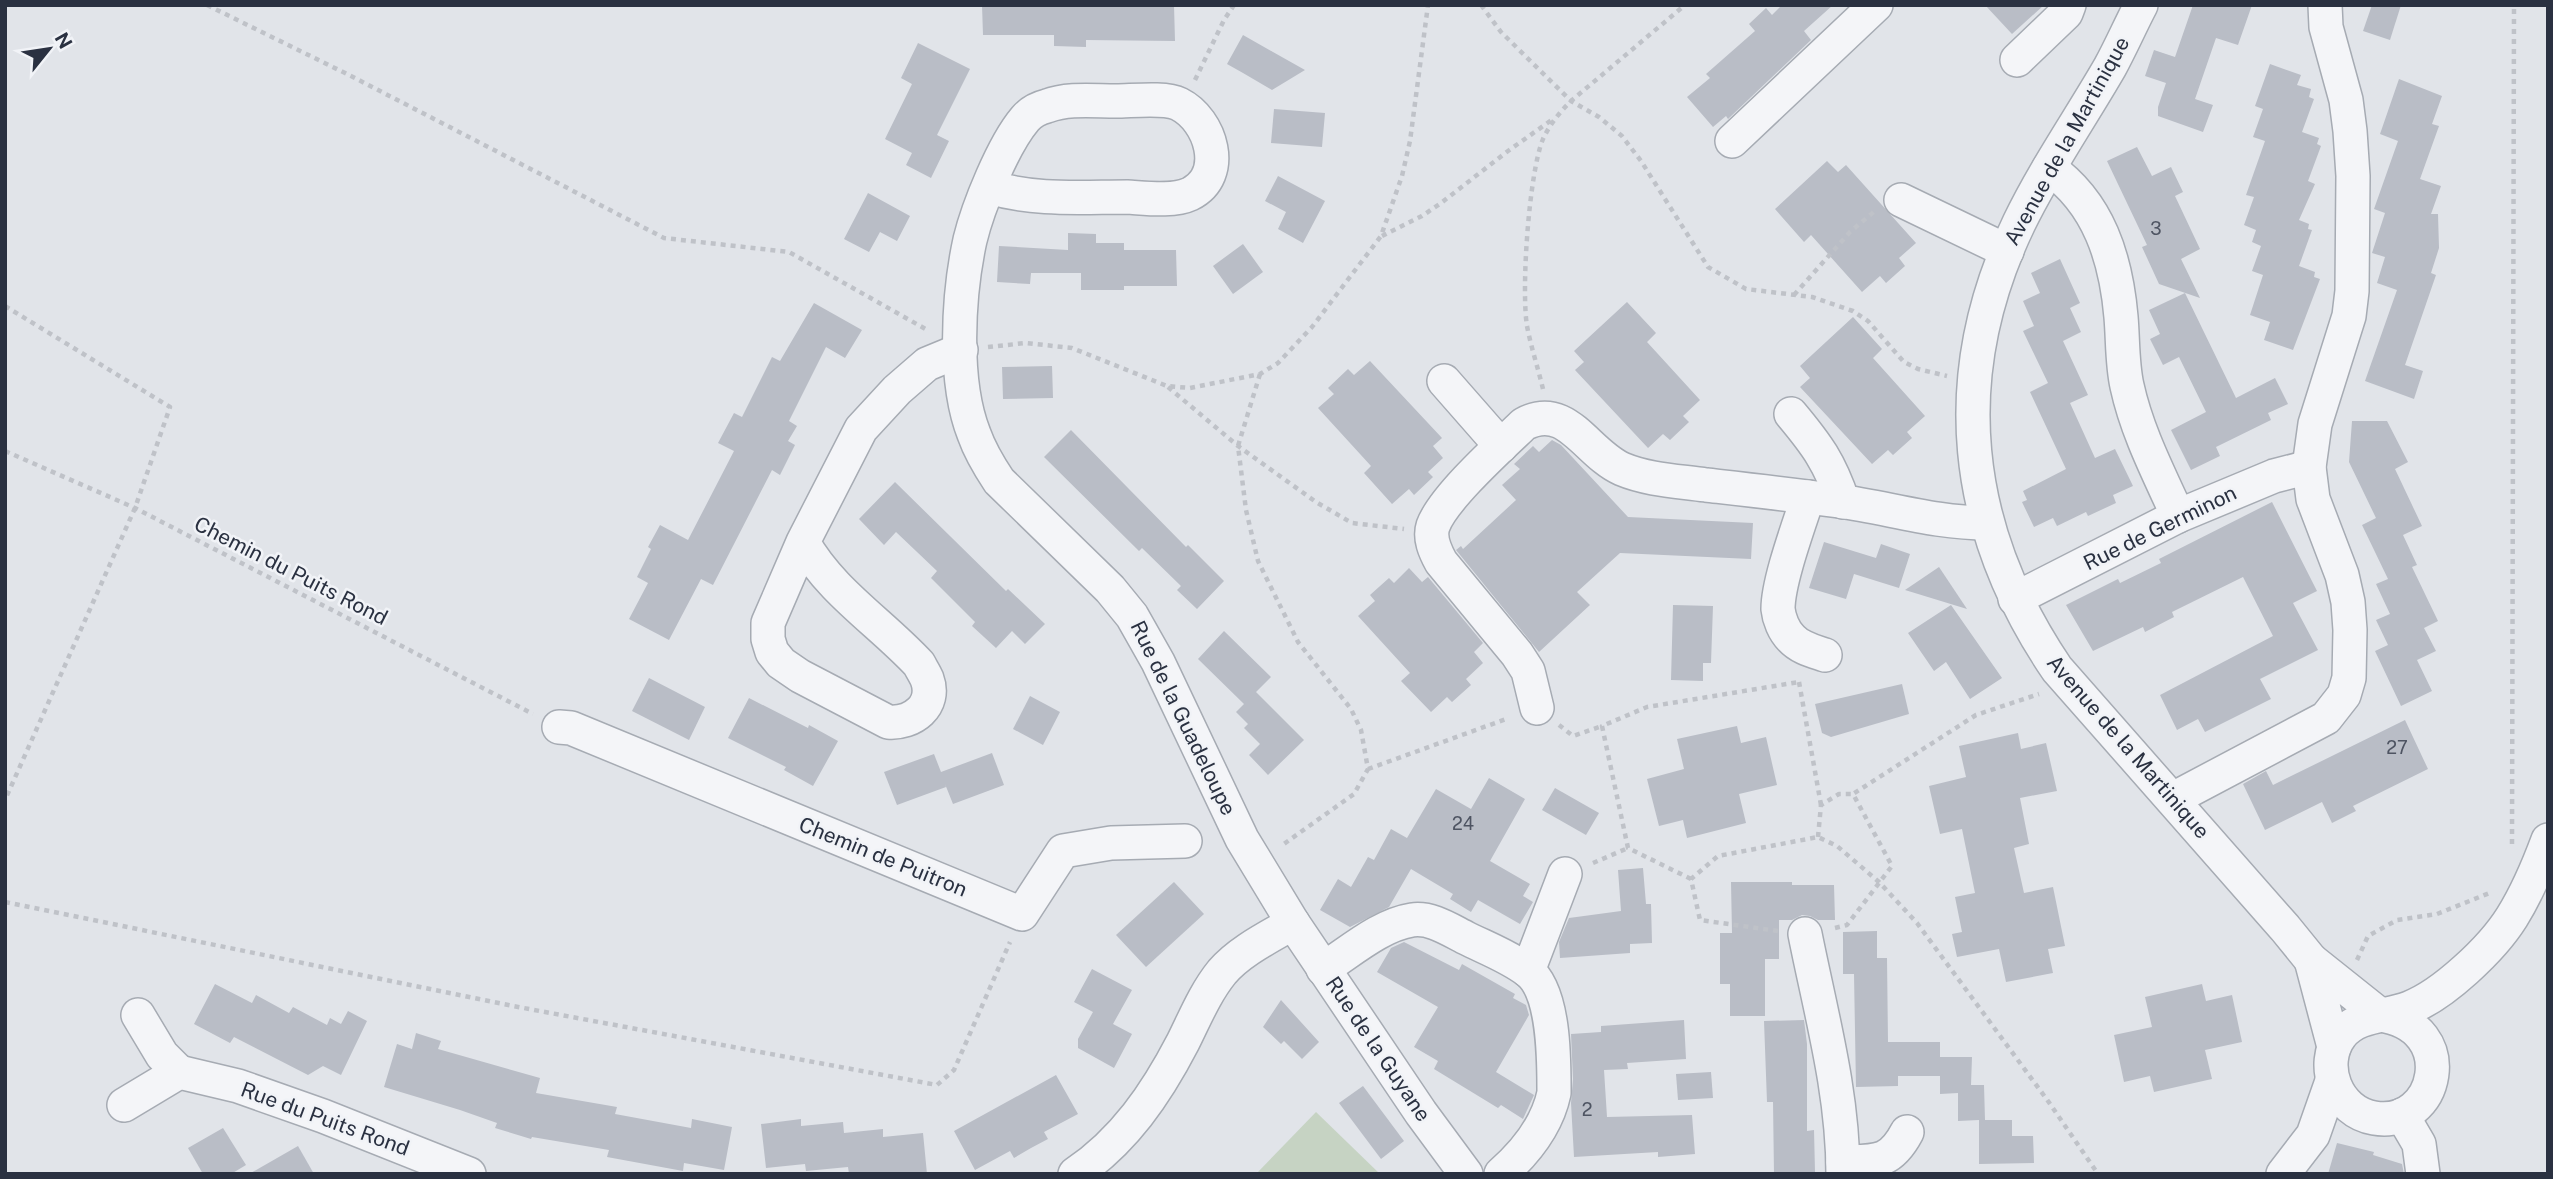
<svg xmlns="http://www.w3.org/2000/svg" width="2553" height="1179" font-family="'Public Sans',sans-serif">
  <style>
    .green { fill: #c6d3c3 }
    .building { fill: #b9bdc6 }
    .lines { fill: none; stroke-linecap: round; stroke-linejoin: round }
    .minor-casing { stroke: #a6abb3; stroke-width: 36 }
    .path { stroke: #bfc2c8; stroke-width: 4.5; stroke-dasharray: 5 5; stroke-linecap: butt }
    .minor { stroke: #f4f5f8; stroke-width: 33 }
    .labels { text-anchor: middle; stroke-width: 5; stroke-linejoin: round; paint-order: stroke }
    .number-label { font-size: 18px; fill: #4e5462 }
    .street-label { font-size: 21px; fill: #2a3141; stroke: #f1f3f7 }
  </style>
  <rect width="100%" height="100%" fill="#e1e4e9"/>
  <path class="green" d="M1316,1112l64,62h-124z"/>
  <g class="building">
    <path d="M982,5h192l1,36 -89,-1v7l-32,-1v-11h-71z"/>
    <path d="M1782,5h51l-29,26 7,9 -83,79 -2,-3 -13,11 -26,-30 23,-19 -4,-4 49,-43 -6,-7 17,-16 6,7z"/>
    <path d="M1985,5h59l-32,29z"/>
    <path d="M2193,5h59l-14,40 -22,-7 -21,61 18,6 -10,27 -45,-16v-9l8,-24 -21,-7 9,-26 21,7z"/>
    <path d="M2372,5h29l-11,35 -27,-9z"/>
    <path d="M1243,35l30,17 32,18 -33,20 -29,-17 -16,-9z"/>
    <path d="M918,43l52,26 -33,66 12,6 -18,37 -25,-13 6,-12 -27,-14 27,-55 -11,-6z"/>
    <path d="M2270,64l31,11 -4,10 14,4 -2,8 5,2 -12,33 17,6 -2,6 4,2 -13,35 7,3 -16,36 10,4 -1,5 4,1 -13,36 16,6 -1,5 6,2 -27,71 -29,-10 6,-18 -20,-7 13,-40 -11,-4 9,-25 -9,-4 4,-12 -12,-5 10,-28 -8,-2 19,-54 -12,-4 10,-28 -8,-3z"/>
    <path d="M2399,79l43,17 -10,28 7,2 -19,53 21,7 -10,28h7l1,34 -8,25 5,2 -31,90 18,6 -9,28 -49,-18 32,-91 -20,-7 8,-26 -13,-4 13,-40 -11,-4 24,-68 -18,-7z"/>
    <path d="M1274,109l51,4 -3,34 -51,-4z"/>
    <path d="M2137,147l15,29 19,-9 12,25 -8,4 25,53 -19,10 19,39 -41,-14 -17,-37 5,-2 -40,-84z"/>
    <path d="M1827,161l11,11 8,-7 70,78 -17,15 6,8 -19,17 -6,-7 -18,16 -51,-57 -7,7 -29,-33z"/>
    <path d="M1278,176l47,25 -22,42 -25,-14 8,-17 -21,-11z"/>
    <path d="M868,193l42,23 -13,25 -17,-9 -11,20 -25,-13z"/>
    <path d="M1068,233l28,1v9h28v7h52l1,36h-53v4h-43v-17h-50l-1,11 -33,-2 2,-36 69,4z"/>
    <path d="M1243,244l20,28 -30,22 -20,-28z"/>
    <path d="M2060,259l20,44 -10,5 11,24 -18,9 25,54 -18,8 25,55 20,-9 18,37 -20,9 3,8 -28,13 -2,-4 -29,14 -4,-8 -19,9 -12,-25 5,-2 -4,-9 43,-22 -36,-77 18,-9 -25,-52 11,-5 -11,-25 17,-8 -9,-20z"/>
    <path d="M2185,293l51,105 39,-20 13,26 -20,9 3,7 -55,27 4,9 -29,14 -20,-40 35,-18 -27,-55 -16,8 -13,-26 10,-5 -11,-24z"/>
    <path d="M1627,302l29,31 -9,9 53,58 -17,16 6,6 -19,18 -7,-6 -15,14 -73,-78 9,-8 -10,-11z"/>
    <path d="M814,303l48,27 -17,28 -19,-11 -37,74 8,5 -9,15 7,4 -15,30 -8,-5 -59,115 -12,-6 -32,61 -40,-21 19,-36 -11,-6 14,-28 -3,-2 12,-22 28,15 46,-89 -16,-8 16,-30 8,4 30,-60 8,4z"/>
    <path d="M1853,317l29,32 -9,9 52,58 -18,16 5,6 -19,17 -5,-5 -16,14 -72,-77 10,-9 -10,-12z"/>
    <path d="M1370,361l72,77 -9,8 10,12 -15,14 5,5 -19,18 -5,-6 -17,15 -28,-31 7,-7 -53,-58 16,-14 -6,-6 20,-19 6,6z"/>
    <path d="M1052,366l1,32 -50,1 -1,-32z"/>
    <path d="M2352,421h35l21,41 -13,7 27,57 -19,9 14,30 -5,2 26,54 -14,7 12,23 -19,9 15,31 -31,15 -26,-55 13,-6 -12,-25 14,-6 -14,-30 12,-5 -26,-54 14,-7 -27,-56z"/>
    <path d="M1071,430l115,117 2,-2 36,36 -27,28 -20,-19 4,-4 -39,-38 -3,3 -95,-94z"/>
    <path d="M1552,440l9,5 67,72 125,6 -2,36 -131,-6 -43,39 13,13 -51,47 -83,-102 5,-4 2,3 53,-49 -14,-15 18,-16 -6,-5 19,-18 6,6z"/>
    <path d="M895,482l111,109 2,-2 37,35 -20,20 -13,-13 -16,17 -24,-22 3,-4 -44,-44 6,-7 -41,-39 -12,13 -25,-26z"/>
    <path d="M2272,502l45,89 -24,12 25,47 -58,29 11,20 -66,33 -7,-13 -21,11 -17,-35 113,-59 -30,-59 -71,35 2,5 -29,15 -2,-5 -50,24 -27,-46 52,-26 2,4 41,-20 -2,-4z"/>
    <path d="M1824,542l52,16 5,-14 29,10 -11,34 -45,-14 -8,25 -37,-11z"/>
    <path d="M1939,567l28,42 -62,-19z"/>
    <path d="M1409,568l13,14 6,-5 55,66 -9,9 9,11 -17,16 5,6 -19,17 -5,-5 -16,15 -30,-31 9,-8 -52,-57 17,-15 -5,-6 19,-17 5,5z"/>
    <path d="M1673,605l40,1 -2,57h-8v18l-32,-1z"/>
    <path d="M1951,605l51,73 -32,21 -24,-37 -12,9 -26,-38z"/>
    <path d="M1224,631l47,46 -15,15 48,48 -36,35 -19,-20 11,-11 -16,-16 4,-4 -12,-12 8,-8 -46,-45z"/>
    <path d="M649,678l56,29 -16,33 -57,-29z"/>
    <path d="M1902,684l7,30 -78,23 -9,-4 -7,-29z"/>
    <path d="M1030,696l30,16 -17,33 -30,-16z"/>
    <path d="M749,698l59,30 1,-3 29,16 -25,45 -29,-16 2,-3 -58,-29z"/>
    <path d="M2405,720l23,49 -75,37 3,5 -24,12 -10,-21 -57,28 -22,-46 23,-13 7,14z"/>
    <path d="M1737,726l4,17 25,-6 11,48 -38,9 7,29 -59,15 -4,-18 -24,6 -12,-47 37,-10 -7,-30z"/>
    <path d="M2018,733l3,16 25,-6 11,48 -37,7 9,46 -15,4 10,45 29,-6 12,59 -17,3 5,24 -47,9 -7,-33 -42,8 -5,-23 10,-2 -7,-35 20,-4 -13,-64 -22,5 -11,-48 37,-9 -7,-31z"/>
    <path d="M992,753l12,32 -51,19 -8,-20 1,3 -49,18 -13,-33 50,-18 7,18z"/>
    <path d="M1489,778l36,21 -35,62 40,23 -7,12 10,6 -13,22 -42,-24 -7,12 -21,-13 3,-5 -42,-25 -22,38 -39,20 -30,-17 18,-31 13,8 17,-30 6,3 17,-31 16,9 29,-49 35,20z"/>
    <path d="M1555,788l44,25 -13,22 -44,-25z"/>
    <path d="M1643,868l3,36h5l1,39 -22,1v9l-70,5 -1,-16 10,-24 52,-7 -3,-41z"/>
    <path d="M1174,882l30,32 -58,53 -30,-32z"/>
    <path d="M1731,882h61v3h42l1,35h-17l-8,-4 -8,-1 -10,5h-13v39h-14v57h-35v-32h-10v-51h12z"/>
    <path d="M1877,931v27h10l1,84h52v15h32l-1,28h13l1,35h27v16h21l1,27 -55,1v-44l-21,1v-28l-18,1v-18h-42v10l-42,1 -2,-113h-11v-42z"/>
    <path d="M1404,942l55,28 3,-6 53,30 -2,4 13,7 3,10 -33,57 38,23 -11,24 -22,-14 -3,3 -64,-39 4,-8 -24,-14 24,-40 -61,-35 14,-24z"/>
    <path d="M1092,969l40,21 -19,34 19,10 -18,34 -36,-20v-9l15,-27 -19,-10z"/>
    <path d="M215,984l37,19 4,-8 33,18 4,-6 34,18 3,-7 11,6 7,-13 19,10 -26,54 -18,-9 -15,9 -74,-38 -4,6 -36,-19z"/>
    <path d="M2202,984l4,17 26,-6 10,47 -37,8 7,29 -58,13 -4,-16 -26,6 -10,-47 38,-8 -7,-30z"/>
    <path d="M1281,1000l38,42 -17,17 -18,-18 -3,3 -18,-17z"/>
    <path d="M1684,1020l2,39 -59,4 1,6 -24,1 3,47 85,-2 3,39 -37,3v-5l-84,5 -3,-54 2,-24 -2,-45 30,-2v-6z"/>
    <path d="M1804,1020l3,24v87l7,-1 1,42 -41,2 -1,-72h-6l-3,-81z"/>
    <path d="M416,1033l25,8 -3,8 102,29 -4,15 81,14 -2,7 76,14 1,-9 40,8 -8,43 -40,-7 -1,8 -76,-14 2,-7 -77,-13 -1,2 -36,-11 2,-5 -37,-13 -76,-23 13,-43 15,5z"/>
    <path d="M1711,1072l2,26 -35,2 -2,-26z"/>
    <path d="M1056,1075l22,39 -34,18 4,7 -17,9 -17,10 -4,-7 -35,19 -21,-39z"/>
    <path d="M1363,1086l41,55 -23,18 -42,-56z"/>
    <path d="M801,1119v7l42,-4 1,11 39,-4v8l40,-4 4,41h-78l-1,-7 -42,4 -1,-7 -39,4 -5,-44z"/>
    <path d="M223,1128l23,37 -15,9h-28l-15,-26z"/>
    <path d="M2337,1143l37,9 -1,3 29,9 2,10h-76z"/>
    <path d="M298,1146l16,28h-65z"/>
  </g>
  <g class="lines">
    <defs>
      <g id="minor">
        <path d="M2141,5c-11,21 -20,42 -31,62 -30,52 -65,102 -91,156 -74,154 -57,306 38,446l228,259 26,32"/>
        <path d="M2017,60l49,-47 3,-8"/>
        <path d="M1732,141l144,-136"/>
        <path d="M2049,168c50,35 67,91 72,149 2,23 1,47 6,69 10,46 32,88 51,130"/>
        <path d="M990,187c44,14 91,10 137,10 18,1 46,5 63,-3 38,-19 21,-74 -11,-90 -14,-7 -47,-3 -63,-3 -23,0 -48,-3 -69,5 -8,2 -17,7 -22,13 -22,26 -47,88 -55,121 -12,55 -17,141 4,194 6,17 15,32 25,47l111,108 22,27 26,46 84,177 51,84 128,190 45,61"/>
        <path d="M1901,200l106,51"/>
        <path d="M1444,381l57,65"/>
        <path d="M1791,414c26,31 39,49 52,88"/>
        <path d="M1808,497c-9,28 -30,84 -30,112 1,10 6,22 13,29 9,10 22,13 34,17"/>
        <path d="M803,542c27,49 78,81 116,122 2,4 6,10 8,15 10,27 -15,45 -39,43l-88,-46 -19,-13 -9,-11 -4,-13v-16l35,-81 58,-113 36,-39 30,-26 34,-14"/>
        <path d="M2015,599l163,-83 96,-40 35,-9"/>
        <path d="M1537,708l-9,-37 -11,-17 -76,-92c-6,-11 -12,-24 -8,-36 10,-28 68,-80 91,-102 43,-23 62,29 98,45 26,11 56,12 84,16 44,5 89,10 133,16 50,7 96,22 148,22"/>
        <path d="M559,727l12,1 451,186 41,-63 48,-8 74,-2"/>
        <path d="M2173,799l153,-81 18,-23 5,-17 1,-48 -2,-28 -6,-27 -29,-76 -4,-32 6,-43 34,-108 3,-25 1,-115 -3,-45 -4,-31 -20,-73 -1,-22"/>
        <path d="M1805,934c16,80 38,158 38,240"/>
        <path d="M1323,969c27,-17 57,-44 89,-49 19,-3 38,10 54,18 20,10 44,19 62,33 27,21 26,91 26,122 -7,33 -28,59 -53,81"/>
        <path d="M1528,971l37,-97"/>
        <path d="M138,1015l24,40 17,17"/>
        <path d="M2380,1015c82,12 58,114 -6,103 -37,-6 -56,-53 -33,-83 17,-21 45,-18 68,-27 34,-13 83,-59 103,-91 15,-24 26,-50 36,-77"/>
        <path d="M2334,1047l-23,-87 69,55"/>
        <path d="M124,1105l55,-33 59,14 85,30 146,58"/>
        <path d="M2402,1115l17,29 4,30"/>
        <path d="M1843,1162c33,-1 47,2 64,-30"/>
        <path d="M1075,1174c49,-33 81,-80 108,-132 12,-24 22,-49 39,-70 18,-21 47,-35 71,-49"/>
        <path d="M2283,1174l30,-39 19,-54"/>
      </g>
    </defs>
    <use href="#minor" class="minor-casing"/>
    <g class="path">
      <path d="M207,5l144,71 313,162 125,14 140,79"/>
      <path d="M1481,5l20,27 70,69 28,16 23,19 19,25 67,106 38,22 66,8 41,14 15,10 36,41 14,7 29,7"/>
      <path d="M1195,80l29,-60 10,-15"/>
      <path d="M1382,236l40,-20 19,-13 67,-52 45,-32"/>
      <path d="M1794,295l56,-63 26,-22"/>
      <path d="M5,306l165,101 -35,101 -130,292"/>
      <path d="M988,347l38,-4 46,5 95,38 23,2 70,-14 18,-11 34,-36 69,-91 21,-60 8,-35 18,-136"/>
      <path d="M1260,374l-22,72 8,64 12,51 40,81 53,67 10,21 7,39 -14,25 -73,52"/>
      <path d="M1168,387l70,59 78,56 36,21 52,6"/>
      <path d="M1543,389c-5,-21 -12,-42 -16,-63 -6,-37 2,-153 16,-187 7,-15 17,-27 28,-38l114,-96"/>
      <path d="M5,451l130,57 398,206"/>
      <path d="M1799,682l22,123"/>
      <path d="M1559,725l14,11 29,-10"/>
      <path d="M1368,769l141,-51"/>
      <path d="M1818,837l3,-32 18,-11h14"/>
      <path d="M2512,844l2,-839"/>
      <path d="M1593,863l35,-15"/>
      <path d="M1691,879l-63,-31 -26,-122 45,-19 152,-25"/>
      <path d="M5,902l508,104 424,79 17,-15 56,-128"/>
      <path d="M1835,928l12,-3 45,-59 -39,-72 123,-79 63,-21"/>
      <path d="M1778,931l-78,-11 -9,-41 27,-23 100,-19 19,9 42,36 38,41 131,178 50,73"/>
      <path d="M2357,960l11,-24 29,-16 40,-6 55,-22"/>
    </g>
    <use href="#minor" class="minor"/>
  </g>
  <g class="labels">
    <g class="number-label">
      <text x="2156" y="235">3</text>
      <text x="2397" y="754">27</text>
      <text x="1463" y="830">24</text>
      <text x="1587" y="1116">2</text>
    </g>
    <g class="street-label">
      <text transform="translate(2067 141) rotate(-61)" y="7">Avenue de la Martinique</text>
      <text transform="translate(2160 528) rotate(-26)" y="7">Rue de Germinon</text>
      <text transform="translate(291 571) rotate(27)" y="7">Chemin du Puits Rond</text>
      <text transform="translate(1183 718) rotate(64)" y="7">Rue de la Guadeloupe</text>
      <text transform="translate(2128 747) rotate(49)" y="7">Avenue de la Martinique</text>
      <text transform="translate(883 857) rotate(22)" y="7">Chemin de Puitron</text>
      <text transform="translate(1378 1049) rotate(56)" y="7">Rue de la Guyane</text>
      <text transform="translate(325 1119) rotate(20)" y="7">Rue du Puits Rond</text>
    </g>
  </g>
  <rect width="2553" height="1179" fill="none" stroke="#2a3141" stroke-width="14"/>
  <g transform="translate(49 49) rotate(60)" stroke="#f1f3f7" stroke-width="5" paint-order="stroke">
  <path d="M0-5L12 26L0 18L-12 26Z" fill="#2a3141"/>
  <text y="-10" font-size="19" font-weight="bold" text-anchor="middle" fill="#2a3141">N</text>
  </g>
</svg>
